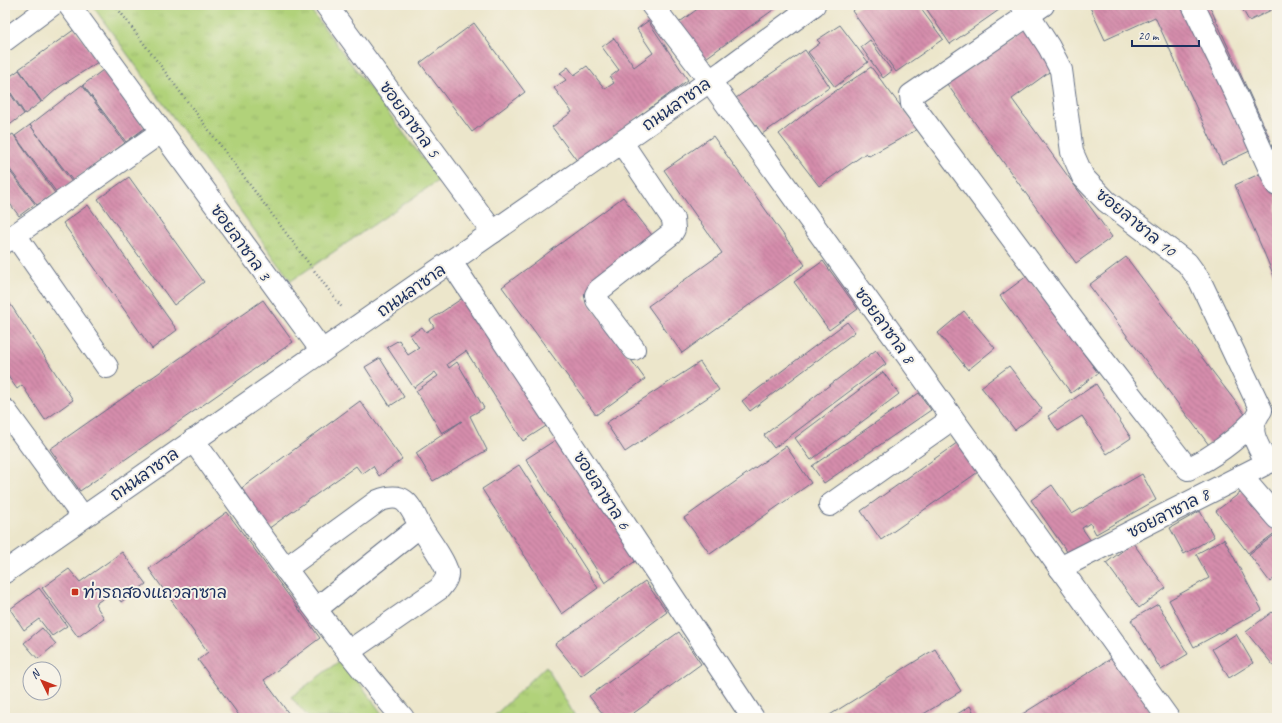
<svg xmlns="http://www.w3.org/2000/svg" width="1282" height="723" font-family="Caveat,'Playpen Sans Thai',sans-serif">
  <style>
    .grass { fill: url(#grass-tufts); stroke: #66806c }
    .building { fill: url(#building-back-hatch) }
    .lines { fill: none; stroke-linecap: round; stroke-linejoin: round }
    .minor-casing { stroke: #646f84; stroke-width: 24 }
    .path { stroke: #646f84; stroke-width: 2.5; stroke-dasharray: 1 3; stroke-linecap: butt }
    .minor { stroke: #fff; stroke-width: 22 }
    .poi-dot { fill: #c8321e; stroke: #f7f3e8; stroke-width: 1.5 }
    .labels { text-anchor: middle; stroke-width: 4; stroke-linejoin: round; paint-order: stroke }
    .street-label { font-size: 17px; fill: #1b2f5e; stroke: #f7f3e8 }
    .poi-label { font-size: 17px; fill: #1b2f5e; stroke: #f7f3e8; text-anchor: start }
  </style>
  <defs>
    <pattern id="grass-tufts" width="24" height="20" patternUnits="userSpaceOnUse"><rect width="24" height="20" fill="#b1d27a"/><path d="M3 7l-1-3M5 7V3M7 7l1-3M15 17l-1-3M17 17v-4M19 17l1-3" fill="none" stroke="#98b56c"/></pattern>
    <pattern id="building-back-hatch" width="6" height="6" patternUnits="userSpaceOnUse"><rect width="6" height="6" fill="#d58dac"/><path d="M-1 5l2 2M0 0l6 6M5-1l2 2" fill="none" stroke="#ac748f"/></pattern>
  </defs>
  <rect width="100%" height="100%" fill="#f7f3e8"/>
  <filter id="ink" filterUnits="userSpaceOnUse"><feTurbulence type="fractalNoise" baseFrequency=".025" numOctaves="2"/><feDisplacementMap in="SourceGraphic" scale="8" xChannelSelector="R" yChannelSelector="G"/><feConvolveMatrix kernelMatrix="1 2 1 2 8 2 1 2 1" color-interpolation-filters="sRGB"/></filter>
  <filter id="wash" filterUnits="userSpaceOnUse"><feTurbulence type="fractalNoise" baseFrequency=".012" numOctaves="4" result="noise"/><feDisplacementMap in="SourceGraphic" scale="16" xChannelSelector="R" yChannelSelector="G"/><feGaussianBlur stdDeviation="0.9" result="paint"/><feColorMatrix in="noise" values="0 0 0 0 0 0 0 0 0 0 0 0 0 0 0 0 0 1.4 0 .05"/><feComposite in="paint" operator="in"/></filter>
  <g filter="url(#wash)">
    <rect width="100%" height="100%" fill="#ece6cb"/>
    <g class="grass">
      <path d="M92,5h215l132,175 -148,101z"/>
      <path d="M342,659l43,59h-76l-18,-21z"/>
      <path d="M546,666l30,52h-84z"/>
    </g>
    <g id="blocks">
      <g class="building">
        <path d="M703,5h77l-77,55 -26,-36z"/>
        <path d="M861,5h57l25,34 -47,33 -44,-61z"/>
        <path d="M924,5h71l4,5 -49,34z"/>
        <path d="M1089,5h120l62,136 -49,23 -67,-147 -50,23z"/>
        <path d="M1240,5h37v2l-28,14z"/>
        <path d="M648,21l40,59 -110,82 -26,-35 20,-15 -18,-24 12,-8 -6,-7 8,-6 6,8 13,-9 18,23 9,-6 -4,-6 9,-7 -17,-23 12,-9 20,29 19,-14 -16,-24z"/>
        <path d="M474,23l51,69 -53,40 -52,-69z"/>
        <path d="M840,25l28,37 -33,25 -27,-35 12,-9 -3,-3z"/>
        <path d="M1027,27l29,40 -44,32 100,138 -36,26 -129,-179z"/>
        <path d="M75,29l23,33 -40,26 -16,14 -23,-33z"/>
        <path d="M870,40l22,31 -9,7 -22,-31z"/>
        <path d="M805,50l25,37 -68,47 -26,-36z"/>
        <path d="M871,67l47,62 -49,27 -3,-3 -47,33 -40,-52 46,-36z"/>
        <path d="M19,70l22,32 -16,12 -20,-30v-4z"/>
        <path d="M103,70l42,58 -19,14 -43,-57z"/>
        <path d="M82,85l43,58 -52,38 -43,-56z"/>
        <path d="M5,86l19,28 -17,13 -2,-3z"/>
        <path d="M30,125l42,57 -15,11 -42,-57z"/>
        <path d="M13,134l42,59 -18,12 -32,-42v-24z"/>
        <path d="M713,136l92,129 -123,88 -34,-47 74,-53 -58,-83z"/>
        <path d="M5,165l30,39 -16,12 -14,-19z"/>
        <path d="M1277,166v117l-42,-98z"/>
        <path d="M129,177l75,105 -30,23 -76,-106z"/>
        <path d="M623,197l35,46 -73,54 60,82 -49,36 -94,-128z"/>
        <path d="M88,205l89,125 -25,19 -89,-126z"/>
        <path d="M1126,257l121,160 -38,28 -120,-160z"/>
        <path d="M823,261l35,48 -29,21 -35,-48z"/>
        <path d="M1027,276l71,97 -27,20 -71,-97z"/>
        <path d="M5,296l68,104 -28,20 -23,-35 -5,4 -12,-17z"/>
        <path d="M464,297l90,124 -31,20 -57,-90 -19,13 2,4 8,-6 27,46 -14,8 17,34 -54,31 -17,-28 46,-32 -20,12 -26,-42 22,-15 -3,-4 -21,16 -27,-41 12,-7 9,15 11,-7 -9,-13 12,-8 4,5 8,-5 -4,-7z"/>
        <path d="M263,300l30,42 -213,149 -30,-42z"/>
        <path d="M964,311l31,37 -27,22 -30,-37z"/>
        <path d="M847,322l8,10 -105,79 -8,-10z"/>
        <path d="M876,350l10,14 -112,84 -10,-13z"/>
        <path d="M380,358l24,39 -14,9 -25,-39z"/>
        <path d="M700,362l19,28 -94,62 -19,-29z"/>
        <path d="M1009,366l33,43 -27,21 -34,-43z"/>
        <path d="M883,372l16,22 -88,66 -16,-22z"/>
        <path d="M1096,384l35,54 -24,16 -25,-38 -24,15 -10,-15z"/>
        <path d="M919,393l12,17 -107,73 -12,-17z"/>
        <path d="M360,401l42,58 -23,17 -6,-10 -11,8 -6,-8 -88,63 -29,-39z"/>
        <path d="M563,435l78,122 -36,26 -79,-124z"/>
        <path d="M961,440l20,30 -100,70 -20,-29z"/>
        <path d="M786,446l25,37 -101,71 -26,-36z"/>
        <path d="M519,465l79,123 -36,26 -80,-125z"/>
        <path d="M1142,474l14,26 -60,34 -6,-11 -8,5 9,13 -21,15 -39,-56 21,-15 20,29z"/>
        <path d="M1244,490l32,42 -28,21 -32,-42z"/>
        <path d="M1200,511l14,26 -30,17 -14,-26z"/>
        <path d="M227,512l93,126 -56,42 28,38h-51l-43,-58 10,-8 -59,-83z"/>
        <path d="M1277,533v43l-7,6 -21,-28z"/>
        <path d="M1224,539l38,71 -68,37 -25,-47 40,-22 -13,-24z"/>
        <path d="M1133,543l33,45 -27,20 -33,-45z"/>
        <path d="M122,552l24,32 -25,18 -7,-11 -19,13 9,14 -26,19 -36,-49 27,-19 11,13z"/>
        <path d="M645,581l22,31 -86,64 -26,-32z"/>
        <path d="M39,588l28,38 -15,10 -13,-17 -15,11 -14,-21z"/>
        <path d="M1158,604l30,50 -27,16 -30,-50z"/>
        <path d="M1272,612l5,5v53l-31,-38z"/>
        <path d="M42,628l14,16 -18,15 -14,-16z"/>
        <path d="M679,632l22,32 -74,54h-21l-17,-22z"/>
        <path d="M1236,634l17,29 -24,15 -17,-29z"/>
        <path d="M935,649l26,42 -44,27h-92z"/>
        <path d="M1117,655l36,59 -7,4h-130z"/>
        <path d="M970,706l7,12h-26z"/>
      </g>
    </g>
  </g>
  <g filter="url(#ink)">
    <use href="#blocks" fill-opacity="0" stroke="#646f84" stroke-width="1"/>
    <g class="lines">
      <defs>
        <g id="minor">
          <path d="M69,5l253,346"/>
          <path d="M326,5l167,227"/>
          <path d="M652,5l58,76 458,637"/>
          <path d="M1022,5l27,42 12,23 11,82 11,25 23,24 81,62 13,18 61,129"/>
          <path d="M1043,5l-132,90 1,9 178,239 98,126c25,-12 46,-27 65,-47"/>
          <path d="M1193,5l42,87 42,93"/>
          <path d="M5,40l47,-35"/>
          <path d="M622,143l51,76 1,10 -3,5 -72,56 -3,5 1,5 37,49"/>
          <path d="M15,235l92,132"/>
          <path d="M5,242l156,-110"/>
          <path d="M451,262l302,456"/>
          <path d="M5,410l78,107"/>
          <path d="M1259,413c-13,18 -1,32 8,50"/>
          <path d="M193,440c68,95 134,190 210,278"/>
          <path d="M1241,476l36,42"/>
          <path d="M830,505l122,-86"/>
          <path d="M1060,568l217,-110"/>
          <path d="M285,569l93,-68c26,-10 31,2 42,25l-104,83"/>
          <path d="M5,572l719,-501 90,-66"/>
          <path d="M348,652l91,-63c4,-5 9,-10 8,-17 -2,-11 -21,-36 -27,-46"/>
        </g>
      </defs>
      <use href="#minor" class="minor-casing"/>
      <path class="path" d="M115,5l228,304"/>
      <use href="#minor" class="minor"/>
    </g>
  </g>
  <rect class="poi-dot" x="71" y="588" width="8" height="8" rx="2"/>
  <g class="labels">
    <g class="street-label">
      <text transform="translate(676 104) rotate(-35)" y="6">ถนนลาซาล</text>
      <text transform="translate(410 119) rotate(54)" y="6">ซอยลาซาล 5</text>
      <text transform="translate(1136 222) rotate(39)" y="6">ซอยลาซาล 10</text>
      <text transform="translate(241 242) rotate(54)" y="6">ซอยลาซาล 3</text>
      <text transform="translate(411 290) rotate(-35)" y="6">ถนนลาซาล</text>
      <text transform="translate(885 325) rotate(54)" y="6">ซอยลาซาล 8</text>
      <text transform="translate(144 474) rotate(-35)" y="6">ถนนลาซาล</text>
      <text transform="translate(602 490) rotate(57)" y="6">ซอยลาซาล 6</text>
      <text transform="translate(1168 513) rotate(-27)" y="6">ซอยลาซาล 8</text>
    </g>
    <g class="poi-label">
      <text x="83" y="598">ท่ารถสองแถวลาซาล</text>
    </g>
  </g>
  <rect width="1282" height="723" fill="none" stroke="#f7f3e8" stroke-width="20"/>
  <g transform="translate(42 681) rotate(313)"><circle r="19" fill="#f7f3e8" stroke="#9fa5b1"/>
  <path d="M0-3L7 15L0 10L-7 15Z" fill="#c8321e"/>
  <text y="-6" font-size="11" font-weight="bold" text-anchor="middle" fill="#1b2f5e">N</text>
  </g>
  <path d="M1132 40v6h67v-6" fill="none" stroke="#1b2f5e" stroke-width="2"/>
  <text x="1138" y="40" font-size="12" fill="#1b2f5e" stroke="#f7f3e8" stroke-width="3" paint-order="stroke">20 m</text>
</svg>
